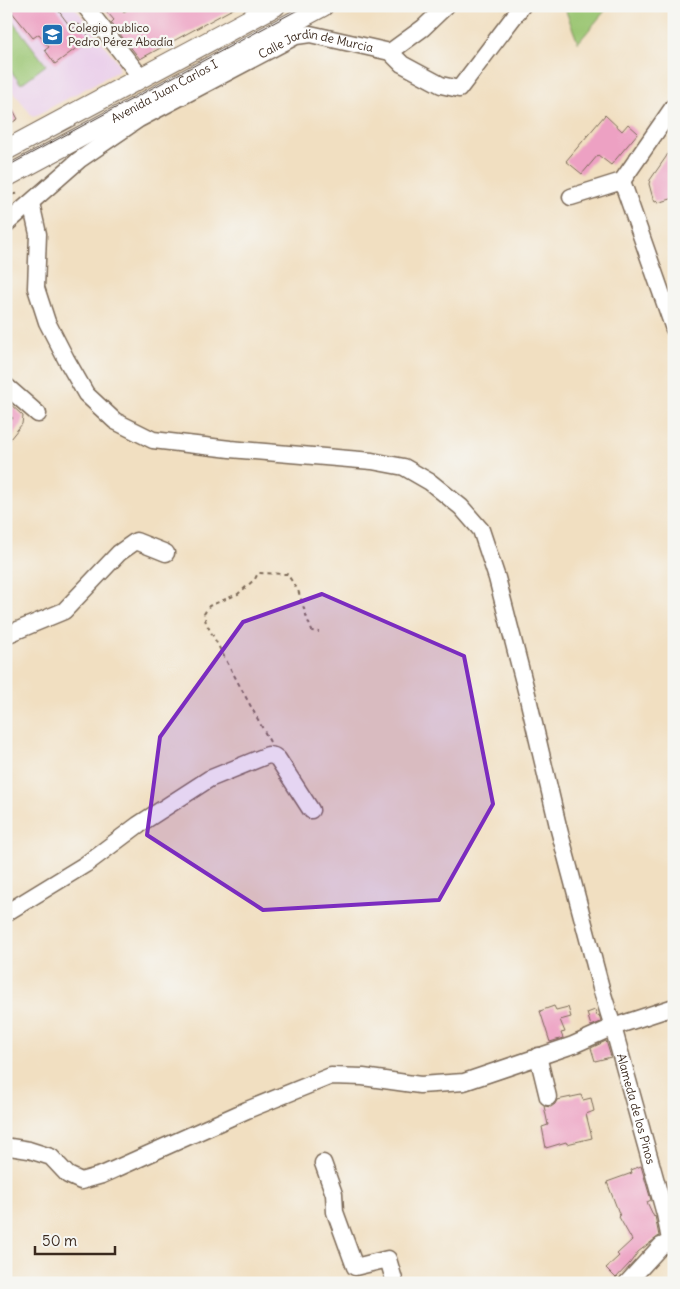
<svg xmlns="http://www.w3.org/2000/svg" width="680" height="1289" font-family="Delius,sans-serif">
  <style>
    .built { fill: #ebd1eb }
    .green { fill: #9bc673; stroke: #6b7848 }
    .building { fill: #eda1c3 }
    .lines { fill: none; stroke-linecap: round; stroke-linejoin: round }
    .minor-casing { stroke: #7b6957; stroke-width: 19 }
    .major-casing { stroke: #7b6957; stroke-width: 22 }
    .path { stroke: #7b6957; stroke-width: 2; stroke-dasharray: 4 4; stroke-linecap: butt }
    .minor { stroke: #fff; stroke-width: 16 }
    .major { stroke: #fff; stroke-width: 20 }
    .tram { stroke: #3b2a1e; stroke-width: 1 }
    .marked { fill: #7b2cbf; fill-opacity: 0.2; stroke: #7b2cbf; stroke-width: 4; stroke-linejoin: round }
    .labels { text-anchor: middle; stroke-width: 4.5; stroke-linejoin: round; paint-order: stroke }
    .poi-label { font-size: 12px; fill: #3b2a1e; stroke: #f6f6f2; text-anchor: start }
    .street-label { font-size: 12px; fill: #3b2a1e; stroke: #f6f6f2 }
  </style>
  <rect width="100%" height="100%" fill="#f6f6f2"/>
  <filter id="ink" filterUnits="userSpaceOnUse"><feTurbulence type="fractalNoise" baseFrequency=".02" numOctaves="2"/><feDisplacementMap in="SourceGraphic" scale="10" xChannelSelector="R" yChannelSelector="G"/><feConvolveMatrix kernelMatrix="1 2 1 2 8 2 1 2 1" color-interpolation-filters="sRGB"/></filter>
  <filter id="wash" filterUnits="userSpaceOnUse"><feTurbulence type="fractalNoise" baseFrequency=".0096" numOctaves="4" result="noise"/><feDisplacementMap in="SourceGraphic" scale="20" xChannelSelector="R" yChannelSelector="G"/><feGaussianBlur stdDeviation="1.12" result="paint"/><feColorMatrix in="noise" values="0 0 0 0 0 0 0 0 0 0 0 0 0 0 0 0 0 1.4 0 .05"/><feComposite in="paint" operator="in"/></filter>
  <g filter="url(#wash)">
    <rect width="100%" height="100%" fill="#f1dfc1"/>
    <path class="built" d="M6,6h68l45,58 -1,7 -85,46 -27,-35z"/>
    <g class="green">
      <path d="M564,6h45l-31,37z"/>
      <path d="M8,15l38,50 -25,19 -15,-19v-49z"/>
    </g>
    <g id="blocks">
      <g class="building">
        <path d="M17,6h38l17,23 7,-5 11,14 -35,26 -10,-14 4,-3 -10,-13 -6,4 -22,-27z"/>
        <path d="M102,6h18l4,6 8,-6h106l-98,53 -29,-36 3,-3z"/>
        <path d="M6,97l12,22 -12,7z"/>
        <path d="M605,115l17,16 6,-7 10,9 -27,32 -13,-10 -16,19 -16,-13z"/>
        <path d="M674,142v56l-16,5v-2l-3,1 -3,-7 -3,-11 1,-4 16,-23z"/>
        <path d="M6,400l17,16 -1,8 -16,20v-18l7,-8 -7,-5z"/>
        <path d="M554,1006l2,4 12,-3 3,10 -11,3 5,12 -4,1 2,5 -13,4 -10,-31z"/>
        <path d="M595,1010l2,6 2,-1 2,7 -10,4 -4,-13z"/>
        <path d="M606,1041l5,16 -16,4 -4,-13z"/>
        <path d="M581,1095l2,5 8,-2 3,13 -8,3 6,24 -25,6 -1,-2 -20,6 -4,-21 6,-2 -4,-19 7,1 4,-3 2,-4z"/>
        <path d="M641,1166l10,34 -4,2 7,15 1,-1 4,20 -21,16 -8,11 -14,15 -10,-10 13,-12 -2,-2 15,-14 -13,-23 1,-1 -13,-34 25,-9 -1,-3z"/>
      </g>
    </g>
  </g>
  <g filter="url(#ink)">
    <use href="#blocks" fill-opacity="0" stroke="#7b6957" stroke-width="1"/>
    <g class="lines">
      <defs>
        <g id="minor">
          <path d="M85,6l51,65"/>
          <path d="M390,52l33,-24 23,-22"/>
          <path d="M622,181l52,148"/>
          <path d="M571,197l51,-16 52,-75"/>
          <path id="s1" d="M31,203l7,31 -2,54 11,34 19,37 20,35 29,27 38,19 77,9 142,12 32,6 26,15 31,25 20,23 16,48 30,116 31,132 43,162 12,39 52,187 6,31 3,3"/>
          <path id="s2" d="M6,224l73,-64 60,-41 157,-83 14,-2 80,18 12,12 39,21 18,4 63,-83"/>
          <path d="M6,386l32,28"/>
          <path d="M6,635l58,-24 55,-58 17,-12 30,12"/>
          <path d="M6,913l80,-49 52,-39 71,-46 59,-24 6,1 4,3 33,51"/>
          <path d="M538,1056l10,41"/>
          <path d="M6,1148l4,-1 19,3 22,7 17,18 13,6 21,-6 145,-65 84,-34 32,1 57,8 44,-3 109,-37 40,-18 61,-20"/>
          <path d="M323,1163l11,31 1,18 20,55 33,-8 7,24"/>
          <path d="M627,1283l34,-37 5,-2 5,1"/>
        </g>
        <g id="major">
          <path d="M6,150l269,-144"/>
          <path id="s3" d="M6,177l317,-171"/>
        </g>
      </defs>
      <use href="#minor" class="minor-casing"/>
      <use href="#major" class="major-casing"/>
      <g class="path">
        <path d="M6,198l9,-4 6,-1"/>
        <path d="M270,742l-64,-119 -2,-9 5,-8 29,-12 17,-15 3,-6 29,1 11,16 10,31 4,10 7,1"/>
      </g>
      <use href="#minor" class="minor"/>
      <use href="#major" class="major"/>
      <path class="tram" d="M6,167l299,-161"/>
    </g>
  </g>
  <path class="marked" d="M322,594l142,62 29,148 -54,96 -176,10 -116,-75 13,-98 83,-115z"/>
  <defs>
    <symbol id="school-square" viewBox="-11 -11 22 22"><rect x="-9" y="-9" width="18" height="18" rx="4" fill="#1f6fb2" stroke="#f6f6f2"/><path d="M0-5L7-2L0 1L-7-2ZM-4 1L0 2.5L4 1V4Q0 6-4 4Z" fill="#fff"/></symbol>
  </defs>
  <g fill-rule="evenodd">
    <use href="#school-square" x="40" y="22" width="25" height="25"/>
  </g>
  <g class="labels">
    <g class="poi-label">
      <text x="68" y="32">Colegio publico<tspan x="68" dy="14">Pedro Pérez Abadía</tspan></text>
    </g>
    <g class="street-label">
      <text dy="4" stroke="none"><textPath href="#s2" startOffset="366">Calle Jardín de Murcia</textPath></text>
      <text dy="4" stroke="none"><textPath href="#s3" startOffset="180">Avenida Juan Carlos I</textPath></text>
      <text dy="4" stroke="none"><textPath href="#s1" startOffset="1238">Alameda de los Pinos</textPath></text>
    </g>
  </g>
  <rect width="680" height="1289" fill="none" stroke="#f6f6f2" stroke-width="25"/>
  <path d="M35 1246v8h80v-8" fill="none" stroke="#3b2a1e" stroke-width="2.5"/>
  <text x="42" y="1246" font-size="15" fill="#3b2a1e" stroke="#f6f6f2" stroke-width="4" paint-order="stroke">50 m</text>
</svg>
